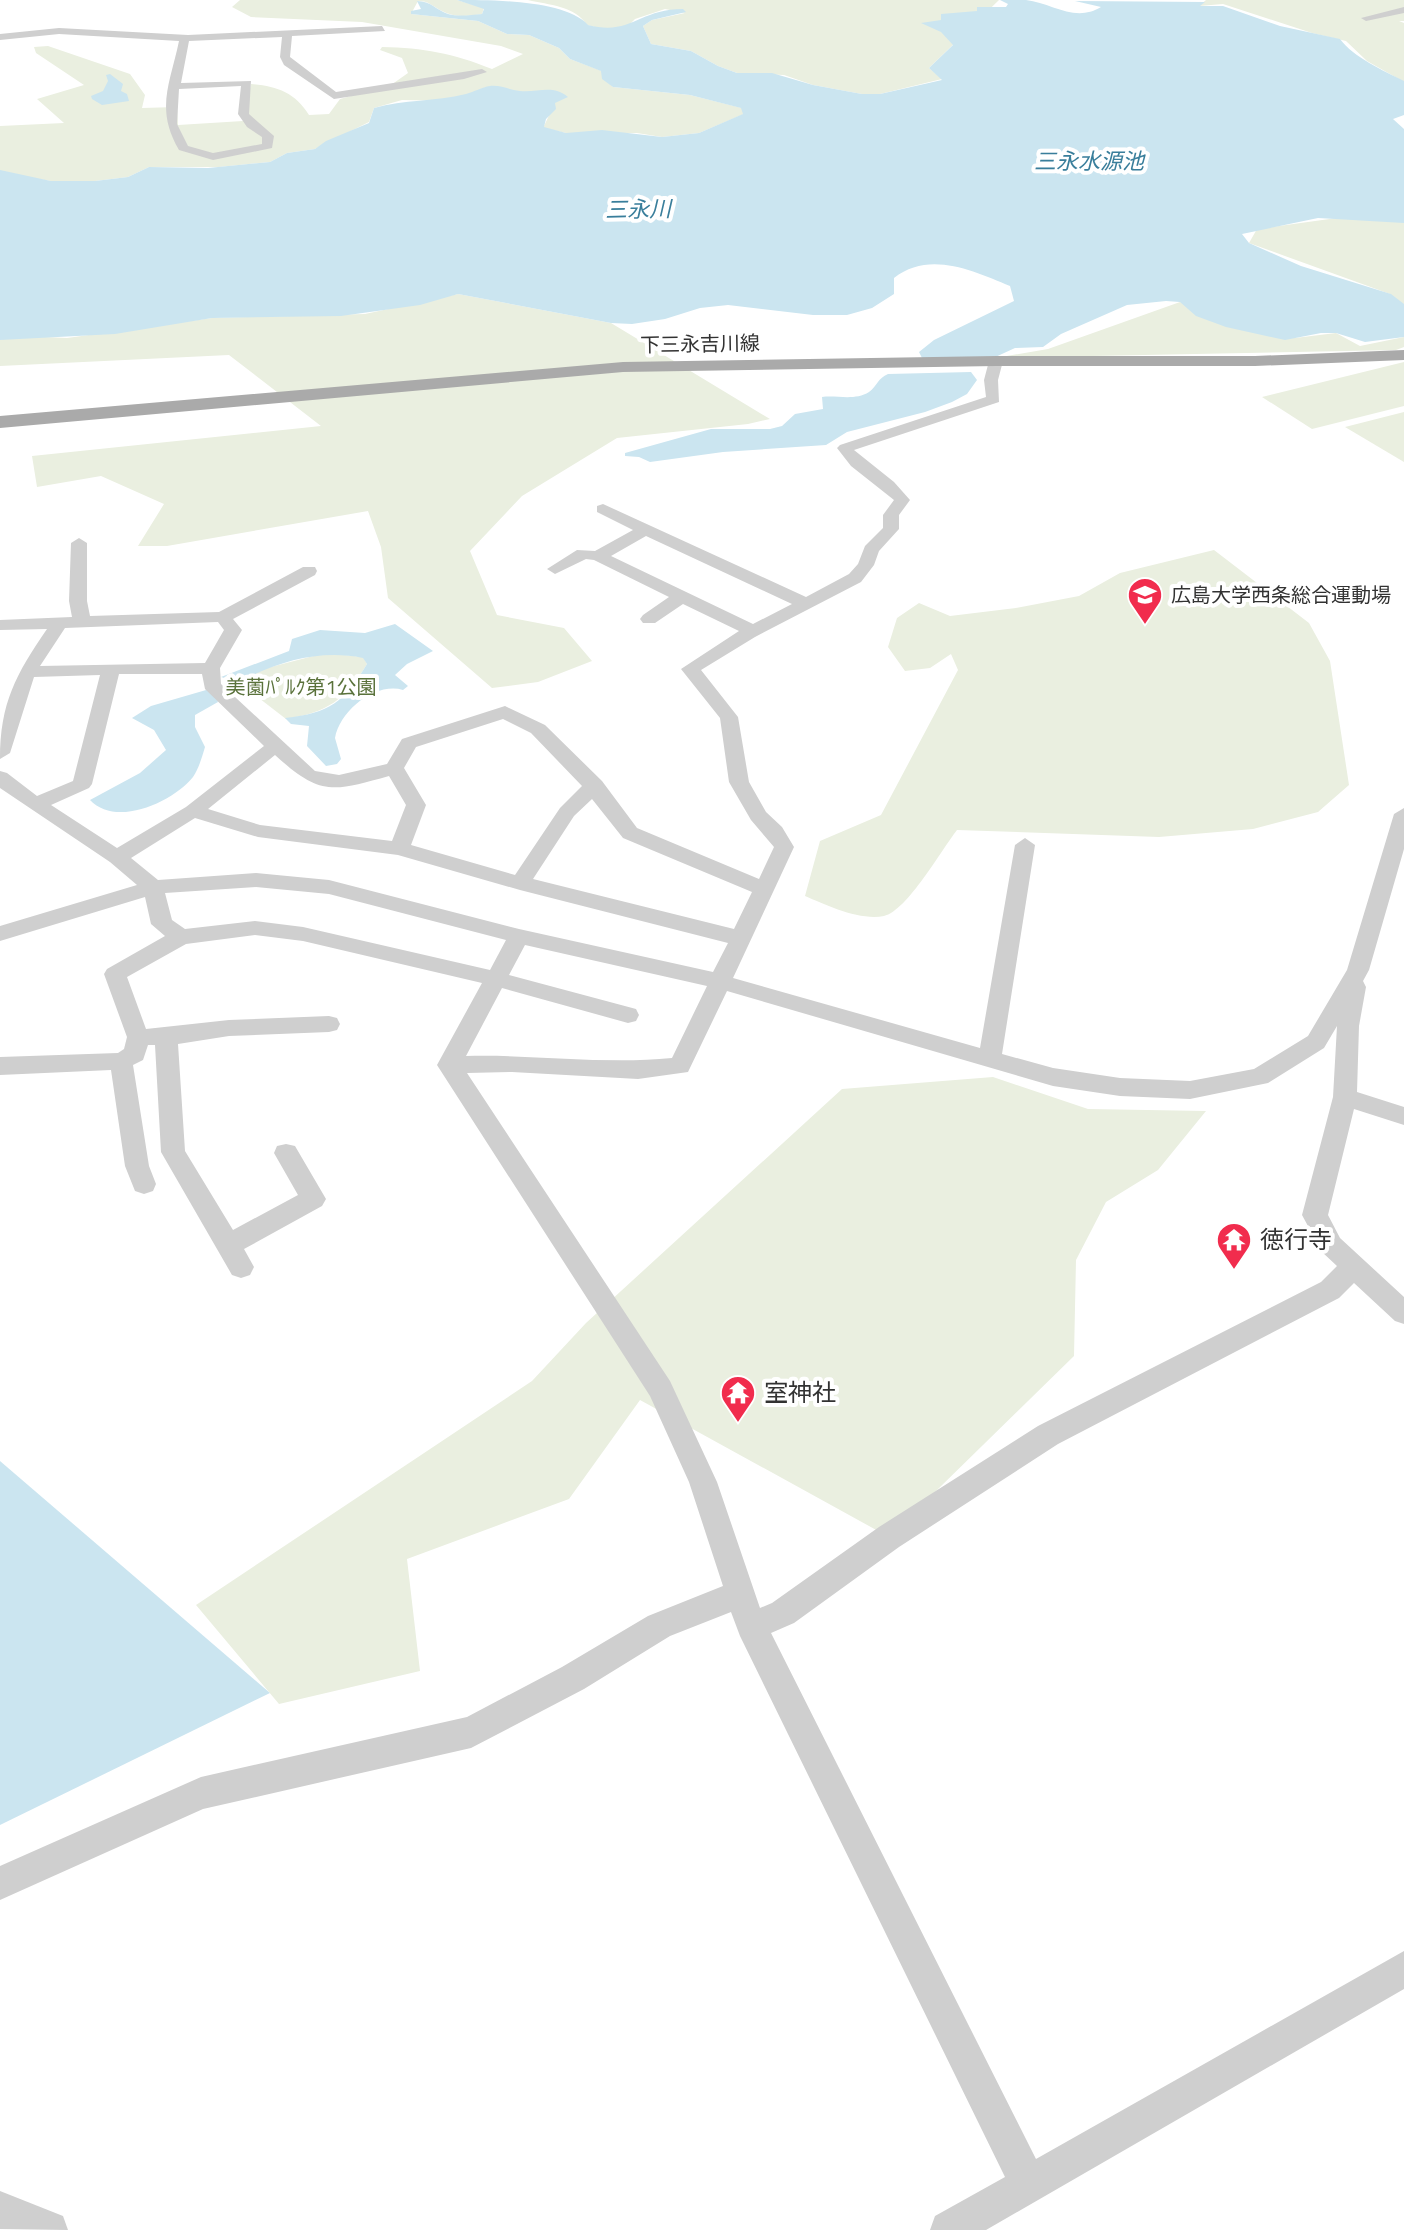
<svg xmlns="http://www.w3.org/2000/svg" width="1404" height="2230" font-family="'Titillium Web','Noto Sans JP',sans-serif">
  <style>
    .green { fill: #eaefe0 }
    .water { fill: #cbe5f0 }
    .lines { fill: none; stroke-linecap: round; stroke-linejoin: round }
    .minor { fill: #cfcfcf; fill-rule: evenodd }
    .major { fill: #aaa; fill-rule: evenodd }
    .labels { text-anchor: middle; stroke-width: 8; stroke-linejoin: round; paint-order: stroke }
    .far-street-label { font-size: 20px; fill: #323232; stroke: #fff }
    .far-poi-label { font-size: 20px; fill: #323232; stroke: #fff; text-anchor: start }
    .far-park-label { font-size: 20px; fill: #5a723b; stroke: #fff }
    .far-water-label { font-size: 22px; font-style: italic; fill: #397e9b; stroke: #fff }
    .poi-label { font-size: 24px; fill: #323232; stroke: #fff; text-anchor: start }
  </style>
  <rect width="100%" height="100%" fill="#fff"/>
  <g class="green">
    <path d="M240,0h217l27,8 -2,6c-13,2 -28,4 -40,-3 -10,-5 -13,-10 -24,-10l-7,13 67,7 29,13 22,1 30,13 11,11 32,12 11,16 77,8 52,13 2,6 -45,19 -37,4 -25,-4h-71l-23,-5 12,-25 -153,-3 -28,8 -5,14 -54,27 -28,4 -17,9 -51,5h-70l-21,10 -33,4h-44l-51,-8v-47l64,-3 -27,-24 47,-14 -48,-32 -2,-6 14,-1 82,28 15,21 -3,13 35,-1 1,18 65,-4 8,-37c25,2 44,8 58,31l20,-1 11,-15 51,-14 17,-12 -6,-15 -22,-8 2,-3c42,1 70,6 110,22l31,-15 -22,-8 -139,-24 -111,-5 -19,-10z"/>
    <path d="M528,0h471l-70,68 13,11 -62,15h-18l-49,-9 -29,-10 -47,-2 -19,-7 -27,-15 -40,-7 -8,-18 9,-6 33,-7 -20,-4 -30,10 -9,9 -19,2 -20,-5c-12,-19 -38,-20 -59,-25z"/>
    <path d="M1206,0h198v21h-5l5,2v59l-37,-21 -21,-20 -34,-8 -89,-29 -24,2z"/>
    <path d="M1344,217l60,5v107l-14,-35 -141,-51 8,-14z"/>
    <path d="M458,294l153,29 159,96 -22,5 -131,14 -95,58 -52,55 27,64 67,13 28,33 -54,21 -46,6 -104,-90 -7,-51 -13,-36 -201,35h-29l26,-42 -63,-28 -64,11 -5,-31 289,-30 -92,-71 -229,11v-31l67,3 145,-20 153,-4z"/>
    <path d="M1180,302l115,36 41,-5 24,13 44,-9v10l-8,3 -401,8 53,-9z"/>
    <path d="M1404,362v44l-92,23 -50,-32z"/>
    <path d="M1404,412v50l-59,-35z"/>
    <path d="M1214,550l95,73 21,38 19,124 -31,27 -65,17 -94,8 -202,-7c-15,19 -50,81 -73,86 -24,5 -58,-11 -79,-20l15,-55 61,-26 77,-145 -7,-16 -21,14 -25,3 -17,-24 9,-29 22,-15 31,13 66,-8 63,-12 41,-23z"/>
    <path d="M325,653l38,4 4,7c-22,36 -39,48 -81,55l-48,-37 25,-13z"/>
    <path d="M993,1077l95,32 118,2 -48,59 -52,32 -30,58 -2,96 -185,181 -249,-137 -71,99 -162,60 13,112 -141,33 -83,-99 336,-224 54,-58 256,-234z"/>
  </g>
  <g class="water">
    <path d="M457,0c35,0 109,0 131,25 44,11 50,-16 95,-16l3,3 -34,8 -9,6 8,18 40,7 27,15 19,7h35l41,12 49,9h18l62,-14 -13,-12 24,-23 -12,-13 -20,-9 20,-3v-6l36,-3v-4h29l2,-3 -8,-4c9,0 18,0 26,0 26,3 49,23 75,7l-26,-6 130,1 -5,4h23l57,20 60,13c13,18 44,32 64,42v34l-11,4 11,10v94l-86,-5 -76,16 7,9 52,23 90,28 13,10v33l-39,5 -29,-9h-15l-36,7 -59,-13 -30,-11 -16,-14 -14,-1 -39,4 -66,29 -18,13 -28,1 -24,11 -68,1 -4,-8 15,-12 80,-39 -4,-15c-36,-15 -81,-36 -116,-8v16l-22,14 -25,7h-34l-85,-10 -28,3 -35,11 -33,5 -21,-1 -153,-29 -38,11 -79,11 -129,2 -97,16 -115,6v-170l51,11h44l33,-4 21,-10 59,1 62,-6 17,-9 28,-4 11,-8 43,-18 5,-15c30,-9 61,-6 92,-14 8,-2 16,-7 24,-8 12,-1 19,4 30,5 17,2 33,-7 48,6l-13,6 1,6 -10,10 -2,8 22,6 36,-3 60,7 37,-4 44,-19 -2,-6 -51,-13 -77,-8 -11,-8 -1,-8 -31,-12 -11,-11 -30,-13 -22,-1 -29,-13 -67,-7v-3l10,-2 -4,-8c14,0 19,9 31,13 11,3 22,1 34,0l2,-5z"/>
    <path d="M110,74l13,10 -2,7 6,3 2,7 -27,4 -10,-6 -1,-3 12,-5 5,-10 -2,-6z"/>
    <path d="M971,372l6,8 -10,14 -15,8 -27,10 -78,20 -21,13 -103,7 -73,10 -11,-5 -14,-1v-3l86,-24h59l12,-3 13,-12 28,-5 -1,-12c15,-2 33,4 47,-5 8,-6 9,-14 19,-18z"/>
    <path d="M395,624l38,27 -26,13 -12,11 13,11 -5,4c-27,-8 -63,20 -68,48l6,21 -4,5 -11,2 -19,-20 2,-20 -18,-2 -6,-6c45,-5 59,-16 82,-54l-4,-6c-45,-9 -85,4 -125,24l-17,-5 68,-26 3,-12 28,-9 45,3z"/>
    <path d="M213,688l5,14 -23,13v12l10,20c-3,10 -6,21 -12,30 -20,25 -77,51 -103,23l50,-27 26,-23 -12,-20 -22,-12 19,-12z"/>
    <path d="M0,1461l270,232 -270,132z"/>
  </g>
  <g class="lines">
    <g class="minor">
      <path d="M1404,7v6l-38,8 -5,-3z"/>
      <path d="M382,26l3,5 -93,5 -2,21 46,35 146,-23 5,3 -23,7 -130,20 -50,-34 -4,-8 2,-20 -93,4 -8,42 70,-2 -2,33 25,22 -2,12 -59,12 -34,-10c-24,-41 -9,-66 0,-109l-120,-7 -59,6v-6l59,-6 129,7zM241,86l-3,28 9,13 15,10v7l-49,9 -25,-7 -11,-22 2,-35z"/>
      <path d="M996,357l7,4 -5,19 1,22 -145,48 40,32 16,18 -11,15v14l-20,22 -5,14 -13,17 -106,55 -54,33 37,47 11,65 17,30 16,15 12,20 -61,131 247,70 35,-203 10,-7 10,7 -33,209 51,14 67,10 70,3 64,-12 54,-33 39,-66 47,-156 10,-6v41l-35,121 -6,11 3,6 -7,39 -2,66 47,15v18l-50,-16 -26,106 12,23 64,59v27l-9,-3 -41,-38 -15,15 -281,146 -159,103 -105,76 -23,10 265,526 368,-208v38l-418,241h-56l5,-14 70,-39 -265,-541 -9,-24 -61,24 -86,53 -113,59 -268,61 -203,91v-34l201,-89 266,-60 95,-50 86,-51 75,-30 -34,-104 -39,-86 -213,-331 45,-82 -179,-42 -48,-6 -69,9 -59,33 19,52 83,-9 100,-4 8,2 3,6 -3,6 -8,2 -100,4 -51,8 7,107 48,79 65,-35 -24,-42 3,-7 9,-2 9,2 31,53 -4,7 -78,43 10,18 -4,8 -9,3 -9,-3 -71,-123 -6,-107h-7l-5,15 -10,5 16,101 7,18 -3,7 -9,3 -9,-3 -10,-25 -14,-96 -111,5v-18l118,-4 6,-4 3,-12 -23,-63 3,-5 58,-33 -14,-12 -6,-27 -145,44v-15l137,-41 -27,-23 -110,-74v-17l7,2 30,23 36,-15 27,-106 -66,2 -24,76 -10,6c0,-56 16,-85 47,-130l-47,1v-10l72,-3 -3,-16 2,-58 8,-5 8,5v58l3,15 129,-4 84,-45h12l2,4 -2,4 -82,44 9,11 -22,38 1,16 94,87 24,4 48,-11 15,-25 103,-33 40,19 57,56 35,47 122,51 15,-32 -23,-27 -22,-38 -9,-64 -39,-49 58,-38 -56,-27 -28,19h-12l-3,-4 3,-4 26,-18 -75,-37 -8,-1 -31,15 -8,-5 30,-19 18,1 38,-21 -36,-18v-6l6,-2 203,93 43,-23 9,-10 7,-18 18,-18v-13l11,-15 -43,-34 -14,-18 3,-3 146,-48 -2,-17 5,-19zM646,536l146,68 -39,20 -142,-68zM218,622l6,8 -19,33 -165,3 25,-38zM119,674h83l3,15 59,57 -78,61 -69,41 -66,-43 38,-17 3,-4zM503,719l28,14 51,53 -22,22 -45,67 -104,-30 15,-40 -22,-37 12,-21zM275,755c45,41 57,37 114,21l17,29 -14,36 -132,-16 -52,-16zM592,799l31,39 129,54 -18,37 -201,-50 41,-63zM195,818l63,19 140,18 122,35 208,53 -15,29 -194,-43 -190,-49 -73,-7 -98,7 -27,-22zM256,887l73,7 177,46 -16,30 -187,-43 -48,-6 -70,8 -13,-9 -7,-27zM525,945l182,41 -35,72c-68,7 -138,-4 -206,-2l36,-68 126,35 8,-2 3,-6 -3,-6 -127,-34zM727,991l326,95 67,10 70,3 78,-16 56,-35 13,-22 -4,71 -31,118 20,37 15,14 -16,16 -283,144 -159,101 -107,76 -12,5 -43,-126 -47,-101 -203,-308 45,-1 126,7 50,-7z"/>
      <path d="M0,2191l63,25 5,14 -68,-1z"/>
    </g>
    <path class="major" d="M1404,350v10l-149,6h-259l-373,6 -623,56v-12l623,-54 373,-6h259z"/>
  </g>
  <defs>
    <symbol id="university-pin" viewBox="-11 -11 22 30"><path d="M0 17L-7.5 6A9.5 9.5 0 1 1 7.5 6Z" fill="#f12c4d" stroke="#fff"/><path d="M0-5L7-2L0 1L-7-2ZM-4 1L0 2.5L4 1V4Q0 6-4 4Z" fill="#fff"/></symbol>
    <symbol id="temple-pin" viewBox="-11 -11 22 30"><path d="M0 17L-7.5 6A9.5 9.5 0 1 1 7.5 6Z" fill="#f12c4d" stroke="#fff"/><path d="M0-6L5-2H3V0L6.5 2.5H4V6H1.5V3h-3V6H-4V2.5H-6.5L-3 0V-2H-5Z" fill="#fff"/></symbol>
  </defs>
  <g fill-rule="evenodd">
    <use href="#university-pin" x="1125" y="575" width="40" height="54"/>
    <use href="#temple-pin" x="1214" y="1220" width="40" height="54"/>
    <use href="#temple-pin" x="718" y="1373" width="40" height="54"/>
  </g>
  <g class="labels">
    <g class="far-street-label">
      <text transform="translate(700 344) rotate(-1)" y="7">下三永吉川線</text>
    </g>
    <g class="far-poi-label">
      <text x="1171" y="602">広島大学西条総合運動場</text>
    </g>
    <g class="far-park-label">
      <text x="301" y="694">美薗ﾊﾟﾙｸ第1公園</text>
    </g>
    <g class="far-water-label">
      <text x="1089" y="169">三永水源池</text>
      <text transform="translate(638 209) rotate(-1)" y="8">三永川</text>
    </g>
    <g class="poi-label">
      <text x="1260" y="1248">徳行寺</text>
      <text x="764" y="1401">室神社</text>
    </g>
  </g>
</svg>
